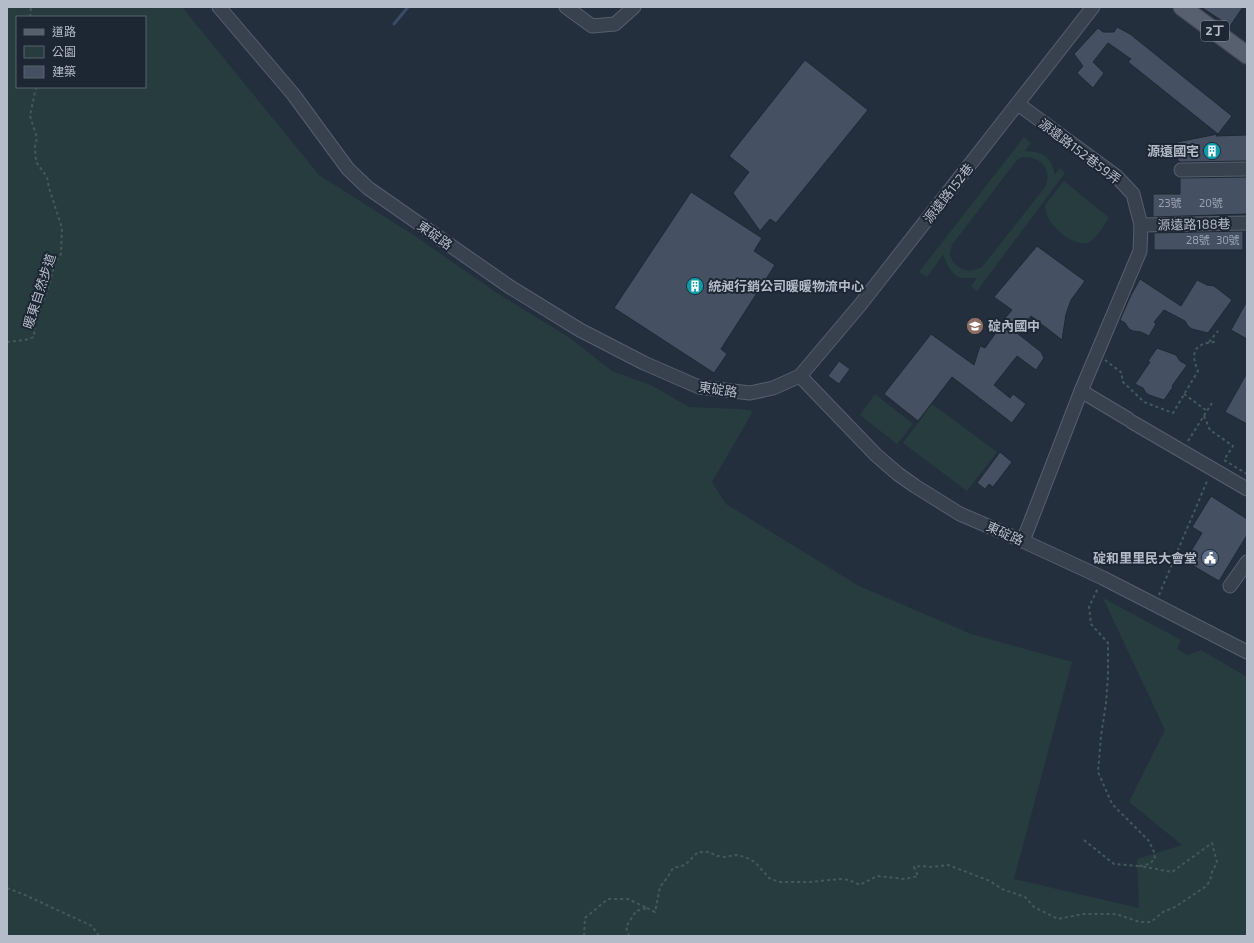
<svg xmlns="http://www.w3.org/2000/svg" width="1254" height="943" font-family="'Exo 2','Noto Sans TC',sans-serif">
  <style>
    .green { fill: #263c3f; fill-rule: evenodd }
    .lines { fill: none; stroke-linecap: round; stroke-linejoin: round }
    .stream { stroke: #394c67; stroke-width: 3 }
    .building { fill: #455162; stroke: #1f2835 }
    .minor-casing { stroke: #565f6c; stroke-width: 15 }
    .major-casing { stroke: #414a57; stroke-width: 19 }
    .path { stroke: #44595c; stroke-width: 2; stroke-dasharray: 3 3; stroke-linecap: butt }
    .minor { stroke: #38414e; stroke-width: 13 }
    .major { stroke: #56606e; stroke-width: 17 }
    .labels { text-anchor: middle; stroke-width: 4; stroke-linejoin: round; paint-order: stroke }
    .number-label { font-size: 11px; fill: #98a1af }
    .shield { fill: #1d2633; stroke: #878f9c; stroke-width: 1 }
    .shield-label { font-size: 12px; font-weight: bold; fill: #b4bcc9 }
    .street-label { font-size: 13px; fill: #b4bcc9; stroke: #1d2633 }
    .poi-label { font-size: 13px; font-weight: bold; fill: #b4bcc9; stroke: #1d2633; text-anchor: end }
  </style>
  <rect width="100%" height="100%" fill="#242f3e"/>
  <g class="green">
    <path d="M7,7h175l137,168 96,61 82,57 73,45 42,33 39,14 38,22 51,2 13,2 -41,71 14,22 133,82 112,48 101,28 -58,217 125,29 -2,-49 45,-14 -53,-43 36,-72 -62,-132 78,42 -4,9 10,6 14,-5 46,27v259h-1240zM17,17h128v70h-128z"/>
    <path d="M1024,137l7,6 -6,8c19,1 26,5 30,24l5,-7 5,5 -88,118 -6,-5 6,-8c-5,0 -9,0 -13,0 -12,0 -17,-14 -21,-23l-16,22 -8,-5zM1022,157c18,-1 30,11 24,29l-64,81c-5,2 -11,5 -16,3 -7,-1 -15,-8 -16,-15 0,-3 1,-7 2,-10l65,-85z"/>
    <path d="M1064,181l45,37c-5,7 -10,17 -17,22 -11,10 -32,-6 -39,-15 -5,-6 -7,-12 -8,-20z"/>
    <path d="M875,394l38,30 -16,20 -37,-29z"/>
    <path d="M932,404l65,48 -30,39 -64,-48z"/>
  </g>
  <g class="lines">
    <path class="stream" d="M394,24l14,-17"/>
  </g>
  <g class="building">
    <path d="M1201,7h42l-13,19z"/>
    <path d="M1117,27l13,7 102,82 -14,18 -90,-72 3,-3 -23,-16 -15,19 11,11 -11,15 -16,-15 6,-7 -9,-12 24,-26 5,4h11z"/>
    <path d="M805,60l63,50 -92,113 -6,-4 -10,12 -27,-38 16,-21 -20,-16z"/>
    <path d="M1218,134l-2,2 31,-1v26l-68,1v-1h-1l-1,-19z"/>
    <path d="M1247,177v37l-94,3v-23h27v-16z"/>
    <path d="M691,192l71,46 -8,13 21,14 -54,84 6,5 -13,19 -100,-65z"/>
    <path d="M1243,231v19h-89v-17z"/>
    <path d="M1037,246l48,35 -14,19 -5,14 -4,26 -31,-24 -14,17 24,19 3,6 -8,12 -19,-14 -23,29 16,13 3,-4 13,10 -14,19 -60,-46 -34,44 -34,-27 47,-60 43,31 6,-19 5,2 10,-14 -1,-3 18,-21 -18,-13z"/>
    <path d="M1140,279l41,27 16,-26 10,5 7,1 18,14 -24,33 -16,-4 -4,-3 -3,-5 -21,-11 -10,12 2,2 -7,12 -8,-4 -8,-1 -4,-2 -4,-6 -5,-3 11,-25z"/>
    <path d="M1247,301v38l-16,-9z"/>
    <path d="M1157,348l19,7 4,6 7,4 -15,21 1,1 -9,13 -15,-5 -3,-2 -3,-5 -8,-4 15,-22 -2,-1z"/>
    <path d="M839,361l11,8 -11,15 -11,-8z"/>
    <path d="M1247,373v51l-22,-12z"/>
    <path d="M1000,452l12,10 -19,25 -4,-3 -4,5 -8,-6z"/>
    <path d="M1211,496l36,23v16l-28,46 -34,-20 17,-28 -10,-6z"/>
  </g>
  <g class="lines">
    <defs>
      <g id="minor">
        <path d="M219,7l74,87 55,75 20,19 142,99 70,43 64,33 55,24 51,6 23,-5 27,-12 60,-71 233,-298"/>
        <path d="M566,7l26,19 23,-2 19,-17"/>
        <path d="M1018,104l98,72 17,18 8,31 -1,26 -59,140 -58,150"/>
        <path d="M1181,170l66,-1"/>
        <path d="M1141,225l106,-2"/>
        <path d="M800,376l76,79 22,19 17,12 45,28 63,27 80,37 144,74"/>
        <path d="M1081,391l47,28"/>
        <path d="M1132,422l115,67"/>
        <path d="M1230,586l17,-24"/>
      </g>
      <path id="major" d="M1182,7l65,48"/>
    </defs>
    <use href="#minor" class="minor-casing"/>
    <use href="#major" class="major-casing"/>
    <g class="path">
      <path d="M30,17l1,-10"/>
      <path d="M7,342l18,-2 9,-3 1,-13 15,-42 5,-20 6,-8 1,-26 -13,-40 -2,-11 -11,-15 -1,-16 2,-8 -7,-22 6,-29"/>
      <path d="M1209,342l9,-11"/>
      <path d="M1105,360l17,13v8l22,21 29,11 25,-42c-8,-18 -4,-28 17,-29"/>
      <path d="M1184,394l23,17"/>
      <path d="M1204,416l6,14 23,16 -9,14 23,14"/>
      <path d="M1188,441l24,-38"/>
      <path d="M1159,595l49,-116"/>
      <path d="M1084,840l30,24 26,2"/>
      <path d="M7,888l18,7 67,31 7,10"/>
      <path d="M647,908l8,4 5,-25 7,-9 6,-10 12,-3 13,-13h11l8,4 8,1 11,-2 9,2 10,5 14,16 10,4h31l30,-3 9,1 11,5 17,-9 28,3 13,-3 -4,-9 7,-1 11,1 16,-2 42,16 12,8 23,8 9,10 24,12 25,-5h33l24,8h11l12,-10 12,-5 30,-20 5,-6 2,-9 5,-10 -5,-19 -40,29 -32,-6 9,-2 6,-5 -1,-7 -5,-11 -37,-37 -14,-32 3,-36 5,-33 2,-27v-33l-17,-19 -2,-17 9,-19"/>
      <path d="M584,936l1,-18 23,-19h20l19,9 -11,3 -10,16 3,9"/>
    </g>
    <use href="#minor" class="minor"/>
    <use href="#major" class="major"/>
  </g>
  <defs>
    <symbol id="building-disc" viewBox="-11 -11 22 22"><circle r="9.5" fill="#0f9aa8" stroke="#1d2633"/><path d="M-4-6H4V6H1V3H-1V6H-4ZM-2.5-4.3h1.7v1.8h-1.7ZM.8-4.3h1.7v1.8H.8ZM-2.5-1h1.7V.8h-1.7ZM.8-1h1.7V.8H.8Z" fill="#fff"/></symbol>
    <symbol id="school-disc" viewBox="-11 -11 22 22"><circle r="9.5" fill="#8d6e63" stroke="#1d2633"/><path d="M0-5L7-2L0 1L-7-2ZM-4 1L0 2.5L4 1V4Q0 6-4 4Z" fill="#fff"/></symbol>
    <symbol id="civic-disc" viewBox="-11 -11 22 22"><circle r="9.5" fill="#5c6f8a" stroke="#1d2633"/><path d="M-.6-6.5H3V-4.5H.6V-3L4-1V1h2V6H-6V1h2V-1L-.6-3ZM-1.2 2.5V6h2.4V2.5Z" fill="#fff"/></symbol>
  </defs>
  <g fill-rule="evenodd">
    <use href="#building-disc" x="1202" y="141" width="20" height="20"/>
    <use href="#building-disc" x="685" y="276" width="20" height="20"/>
    <use href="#school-disc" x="965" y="316" width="20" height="20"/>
    <use href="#civic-disc" x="1200" y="548" width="20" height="20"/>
  </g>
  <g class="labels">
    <g class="number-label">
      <text x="1170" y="207">23號</text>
      <text x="1211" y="207">20號</text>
      <text x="1198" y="244">28號</text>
      <text x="1228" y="244">30號</text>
    </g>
    <rect class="shield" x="1201" y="21" width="28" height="20" rx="3"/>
    <g class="shield-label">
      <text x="1215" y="35">2丁</text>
    </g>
    <g class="street-label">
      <text transform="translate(1080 151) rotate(37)" y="5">源遠路152巷59弄</text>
      <text transform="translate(948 193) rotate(-52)" y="5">源遠路152巷</text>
      <text transform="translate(1194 224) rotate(-1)" y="5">源遠路188巷</text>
      <text transform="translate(435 235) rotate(35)" y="5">東碇路</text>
      <text transform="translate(39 291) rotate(-72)" y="5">暖東自然步道</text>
      <text transform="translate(718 389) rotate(9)" y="5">東碇路</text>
      <text transform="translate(1005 533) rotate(24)" y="5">東碇路</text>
    </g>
    <g class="poi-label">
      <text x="1199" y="156">源遠國宅</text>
      <text x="708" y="291" text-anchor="start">統昶行銷公司暖暖物流中心</text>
      <text x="988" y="331" text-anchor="start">碇內國中</text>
      <text x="1197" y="563">碇和里里民大會堂</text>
    </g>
  </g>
  <rect width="1254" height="943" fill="none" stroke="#b4bcc9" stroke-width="16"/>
  <rect x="16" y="16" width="130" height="72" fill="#1d2633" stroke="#59626f"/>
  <rect x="24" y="29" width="20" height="6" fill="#56606e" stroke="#59626f"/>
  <text x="52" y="36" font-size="12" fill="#b4bcc9">道路</text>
  <rect x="24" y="46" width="20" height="12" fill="#263c3f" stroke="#59626f"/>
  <text x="52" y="56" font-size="12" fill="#b4bcc9">公園</text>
  <rect x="24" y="66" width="20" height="12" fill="#455162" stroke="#59626f"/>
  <text x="52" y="76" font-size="12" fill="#b4bcc9">建築</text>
</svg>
